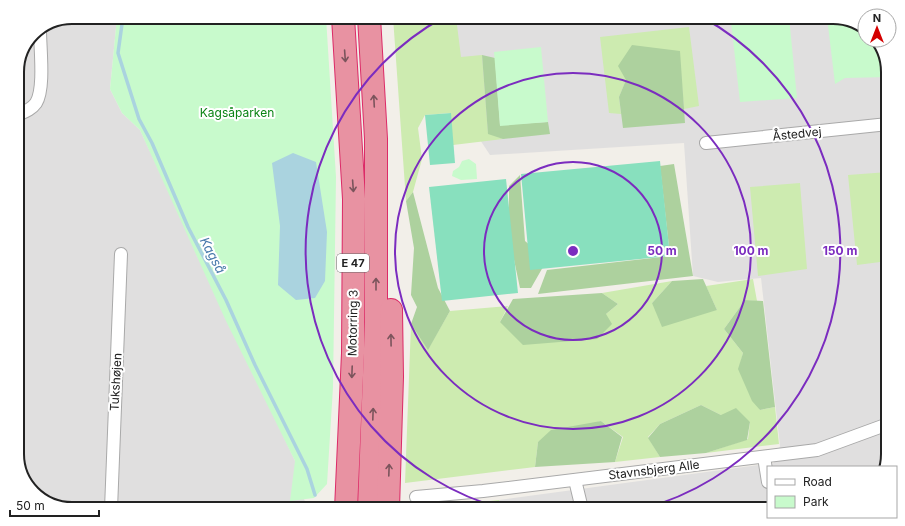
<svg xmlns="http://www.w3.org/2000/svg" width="905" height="526" font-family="Inter,sans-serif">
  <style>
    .residential { fill: #e0dfdf }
    .grass { fill: #cdebb0 }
    .forest { fill: #add19e }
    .park { fill: #c8facc }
    .pitch { fill: #88e0be }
    .water { fill: #aad3df }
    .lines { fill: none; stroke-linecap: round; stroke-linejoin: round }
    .stream { stroke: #aad3df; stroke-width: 3.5 }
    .minor-casing { stroke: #a9a9a9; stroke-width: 14 }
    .motorway-casing { stroke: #dc2a67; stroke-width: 24 }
    .minor { stroke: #fff; stroke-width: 12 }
    .motorway { stroke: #e892a2; stroke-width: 22 }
    .oneway { stroke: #7b545c }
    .ring { fill: none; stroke: #7b2cbf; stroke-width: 2 }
    .labels { text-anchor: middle; stroke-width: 4; stroke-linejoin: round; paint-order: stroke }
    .shield { fill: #fff; stroke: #646464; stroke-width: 1 }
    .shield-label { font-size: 11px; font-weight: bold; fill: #222 }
    .park-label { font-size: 12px; fill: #0c8416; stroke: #fff }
    .street-label { font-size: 12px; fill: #222; stroke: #fff }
    .water-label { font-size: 13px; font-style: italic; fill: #4a7aab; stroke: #fff }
    .rim { fill: none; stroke: #222; stroke-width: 2 }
    .centre { fill: #7b2cbf; stroke: #fff; stroke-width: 2 }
    .ring-label { font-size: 12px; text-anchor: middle; font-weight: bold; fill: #7b2cbf; stroke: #fff; stroke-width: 4; stroke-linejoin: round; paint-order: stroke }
  </style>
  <rect width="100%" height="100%" fill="#f2efe9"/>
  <g class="residential">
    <path d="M72,17h45l-7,72 12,24 18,17 155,331 7,33 6,15h-236l-27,-7 -19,-18 -9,-26v-390l16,-35z"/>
    <path d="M399,17h434l27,7 5,5v11l14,2 9,26v386l-3,13h-117v42h-267l-2,-9 275,-37 6,-17 -19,-168 -43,4 -25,-6 -9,-133 -194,12z"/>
  </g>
  <g class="grass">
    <path d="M393,17h63l5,40 21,-2 6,78 15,6 -50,6 -3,-32 -25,2 -7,13 4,31 -9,33 -7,9z"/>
    <path d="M689,27l10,79 -15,3 -5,-58 -53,29 -7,17 2,17 -12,-1 -9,-76z"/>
    <path d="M888,172v89l-31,4 -9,-90z"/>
    <path d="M800,183l7,86 -49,7 -8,-89z"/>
    <path d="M753,279l4,22 -12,-1 -21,29 19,24 -4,16 21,41 15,-3 4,37 -73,9 42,-14 2,-17 -29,-7 -20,-10 -41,19 -12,13 12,20 -45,5 8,-25 -22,-16 -63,21 -3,25 -130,16 6,-159 17,25 22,-38 58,-5 -8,16 106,-8 12,-10 -16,-11 70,-12 -20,22 65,7 -11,-24z"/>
    <path d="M499,500l2,9h-81z"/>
  </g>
  <g class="forest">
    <path d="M632,45l48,6 5,72 -62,5 -4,-31 7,-17 -8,-14z"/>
    <path d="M482,55l13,3 5,67 48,-3 2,12 -47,5 -15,-5z"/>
    <path d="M674,164l19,112 -155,18 9,-24 123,-14 -10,-90z"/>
    <path d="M520,175l5,66 22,19 -16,28h-11l-11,-52v-50z"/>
    <path d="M413,192l25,96 12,23 -22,39 -17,-26 6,-17 -6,-12 3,-47 -8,-47z"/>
    <path d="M703,279l14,31 -55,17 -10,-24 20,-22z"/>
    <path d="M602,293l16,11 -12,10 6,10 -15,15 -74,6 -23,-23 13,-23z"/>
    <path d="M745,300l18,1 12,106 -15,3 -8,-9 -14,-32 5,-16 -19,-24z"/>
    <path d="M701,405l20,10 15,-7 14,14 -3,18 -41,13 -46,4 -12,-19 12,-14z"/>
    <path d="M601,421l21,16 -7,25 -80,5 3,-25 13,-12z"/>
  </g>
  <g class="park">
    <path d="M117,17h209l10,160 -3,210 -6,97 -13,14 -24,3 5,-40 -69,-140 -86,-191 -18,-17 -12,-24z"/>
    <path d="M774,17h15l8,81 -57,4 -9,-80z"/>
    <path d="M827,17l33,7 5,5v11l14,2 9,26v9l-43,1 -10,6z"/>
    <path d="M541,47l7,75 -48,4 -6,-74z"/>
    <path d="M469,159l7,5 1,15 -16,1 -9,-4 1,-5 6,-4 3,-6z"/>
  </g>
  <g class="pitch">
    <path d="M451,113l4,50 -25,2 -5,-50z"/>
    <path d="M660,161l10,95 -140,14 -9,-96z"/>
    <path d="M506,179l12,114 -76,8 -13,-114z"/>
  </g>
  <path class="water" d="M293,153l23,9 11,70 -2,49 -10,17 -19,2 -18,-15 2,-59 -8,-63z"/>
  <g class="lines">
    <path class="stream" d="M123,17l-5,36 21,66 13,24 36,84 38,73 29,65 52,104 8,26"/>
    <defs>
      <g id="minor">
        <path d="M17,115c7,-3 14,-5 19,-12 9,-14 4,-55 4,-73"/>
        <path d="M706,143l182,-19"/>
        <path d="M764,457l4,25"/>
        <path d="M575,480l7,29"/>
        <path d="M416,497l67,-6 334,-41 71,-26"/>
        <path d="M111,509l10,-255"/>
        <path d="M321,509h2"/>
      </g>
      <g id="motorway">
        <path d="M343,17l11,182 -1,154 -7,156"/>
        <path d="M369,509l7,-187v-183l-7,-122"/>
        <path d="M388,509l4,-132 -1,-67"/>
      </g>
    </defs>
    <use href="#minor" class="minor-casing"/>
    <use href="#motorway" class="motorway-casing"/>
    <use href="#minor" class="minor"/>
    <use href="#motorway" class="motorway"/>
  </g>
  <defs><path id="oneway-shaft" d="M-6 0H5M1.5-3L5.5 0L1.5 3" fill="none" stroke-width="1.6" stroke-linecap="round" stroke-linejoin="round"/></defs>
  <g class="oneway">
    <use href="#oneway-shaft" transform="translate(345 56) rotate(86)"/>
    <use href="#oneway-shaft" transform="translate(374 101) rotate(-93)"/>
    <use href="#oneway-shaft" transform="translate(353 186) rotate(86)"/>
    <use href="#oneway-shaft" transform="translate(376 284) rotate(-90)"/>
    <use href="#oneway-shaft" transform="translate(391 340) rotate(-91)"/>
    <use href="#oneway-shaft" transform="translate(352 372) rotate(92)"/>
    <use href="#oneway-shaft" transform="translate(373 414) rotate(-88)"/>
    <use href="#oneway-shaft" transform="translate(389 470) rotate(-88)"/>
  </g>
  <g class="ring">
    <circle cx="573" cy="251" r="89"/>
    <circle cx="573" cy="251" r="178"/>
    <path d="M504 509A267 267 0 0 1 444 17M702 17A267 267 0 0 1 642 509"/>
  </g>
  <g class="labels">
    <rect class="shield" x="337" y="254" width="32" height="18" rx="3"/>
    <g class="shield-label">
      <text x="353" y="267">E 47</text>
    </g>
    <g class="park-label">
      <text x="237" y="117">Kagsåparken</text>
    </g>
    <g class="street-label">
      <text transform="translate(797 134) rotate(-6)" y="4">Åstedvej</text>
      <text transform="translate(353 323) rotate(-89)" y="4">Motorring 3</text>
      <text transform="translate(116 382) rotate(-87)" y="4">Tukshøjen</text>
      <text transform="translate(654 470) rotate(-7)" y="4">Stavnsbjerg Alle</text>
    </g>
    <g class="water-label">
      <text transform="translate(213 255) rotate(62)" y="5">Kagså</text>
    </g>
  </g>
  <path d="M0 0H905V526H0ZM72 24H833A48 48 0 0 1 881 72V454A48 48 0 0 1 833 502H72A48 48 0 0 1 24 454V72A48 48 0 0 1 72 24Z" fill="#fff" fill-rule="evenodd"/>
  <path class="rim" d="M72 24H833A48 48 0 0 1 881 72V454A48 48 0 0 1 833 502H72A48 48 0 0 1 24 454V72A48 48 0 0 1 72 24Z"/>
  <circle cx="573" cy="251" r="6" class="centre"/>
  <g class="ring-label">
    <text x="662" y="255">50 m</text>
    <text x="751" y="255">100 m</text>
    <text x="840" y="255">150 m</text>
  </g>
  <rect x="767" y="466" width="130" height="52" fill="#ffffff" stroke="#a7a7a7"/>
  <rect x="775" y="479" width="20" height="6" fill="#ffffff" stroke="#a7a7a7"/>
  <text x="803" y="486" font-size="12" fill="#222222">Road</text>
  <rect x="775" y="496" width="20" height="12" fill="#c8facc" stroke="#a7a7a7"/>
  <text x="803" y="506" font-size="12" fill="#222222">Park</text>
  <g transform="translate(877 28)"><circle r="19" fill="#ffffff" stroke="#a7a7a7"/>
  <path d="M0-3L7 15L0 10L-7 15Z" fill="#d40000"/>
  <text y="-6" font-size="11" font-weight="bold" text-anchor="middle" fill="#222222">N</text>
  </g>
  <path d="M10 510v6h89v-6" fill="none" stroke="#222222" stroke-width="2"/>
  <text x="16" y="510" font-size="12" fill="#222222" stroke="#ffffff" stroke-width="3" paint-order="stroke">50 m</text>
</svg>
